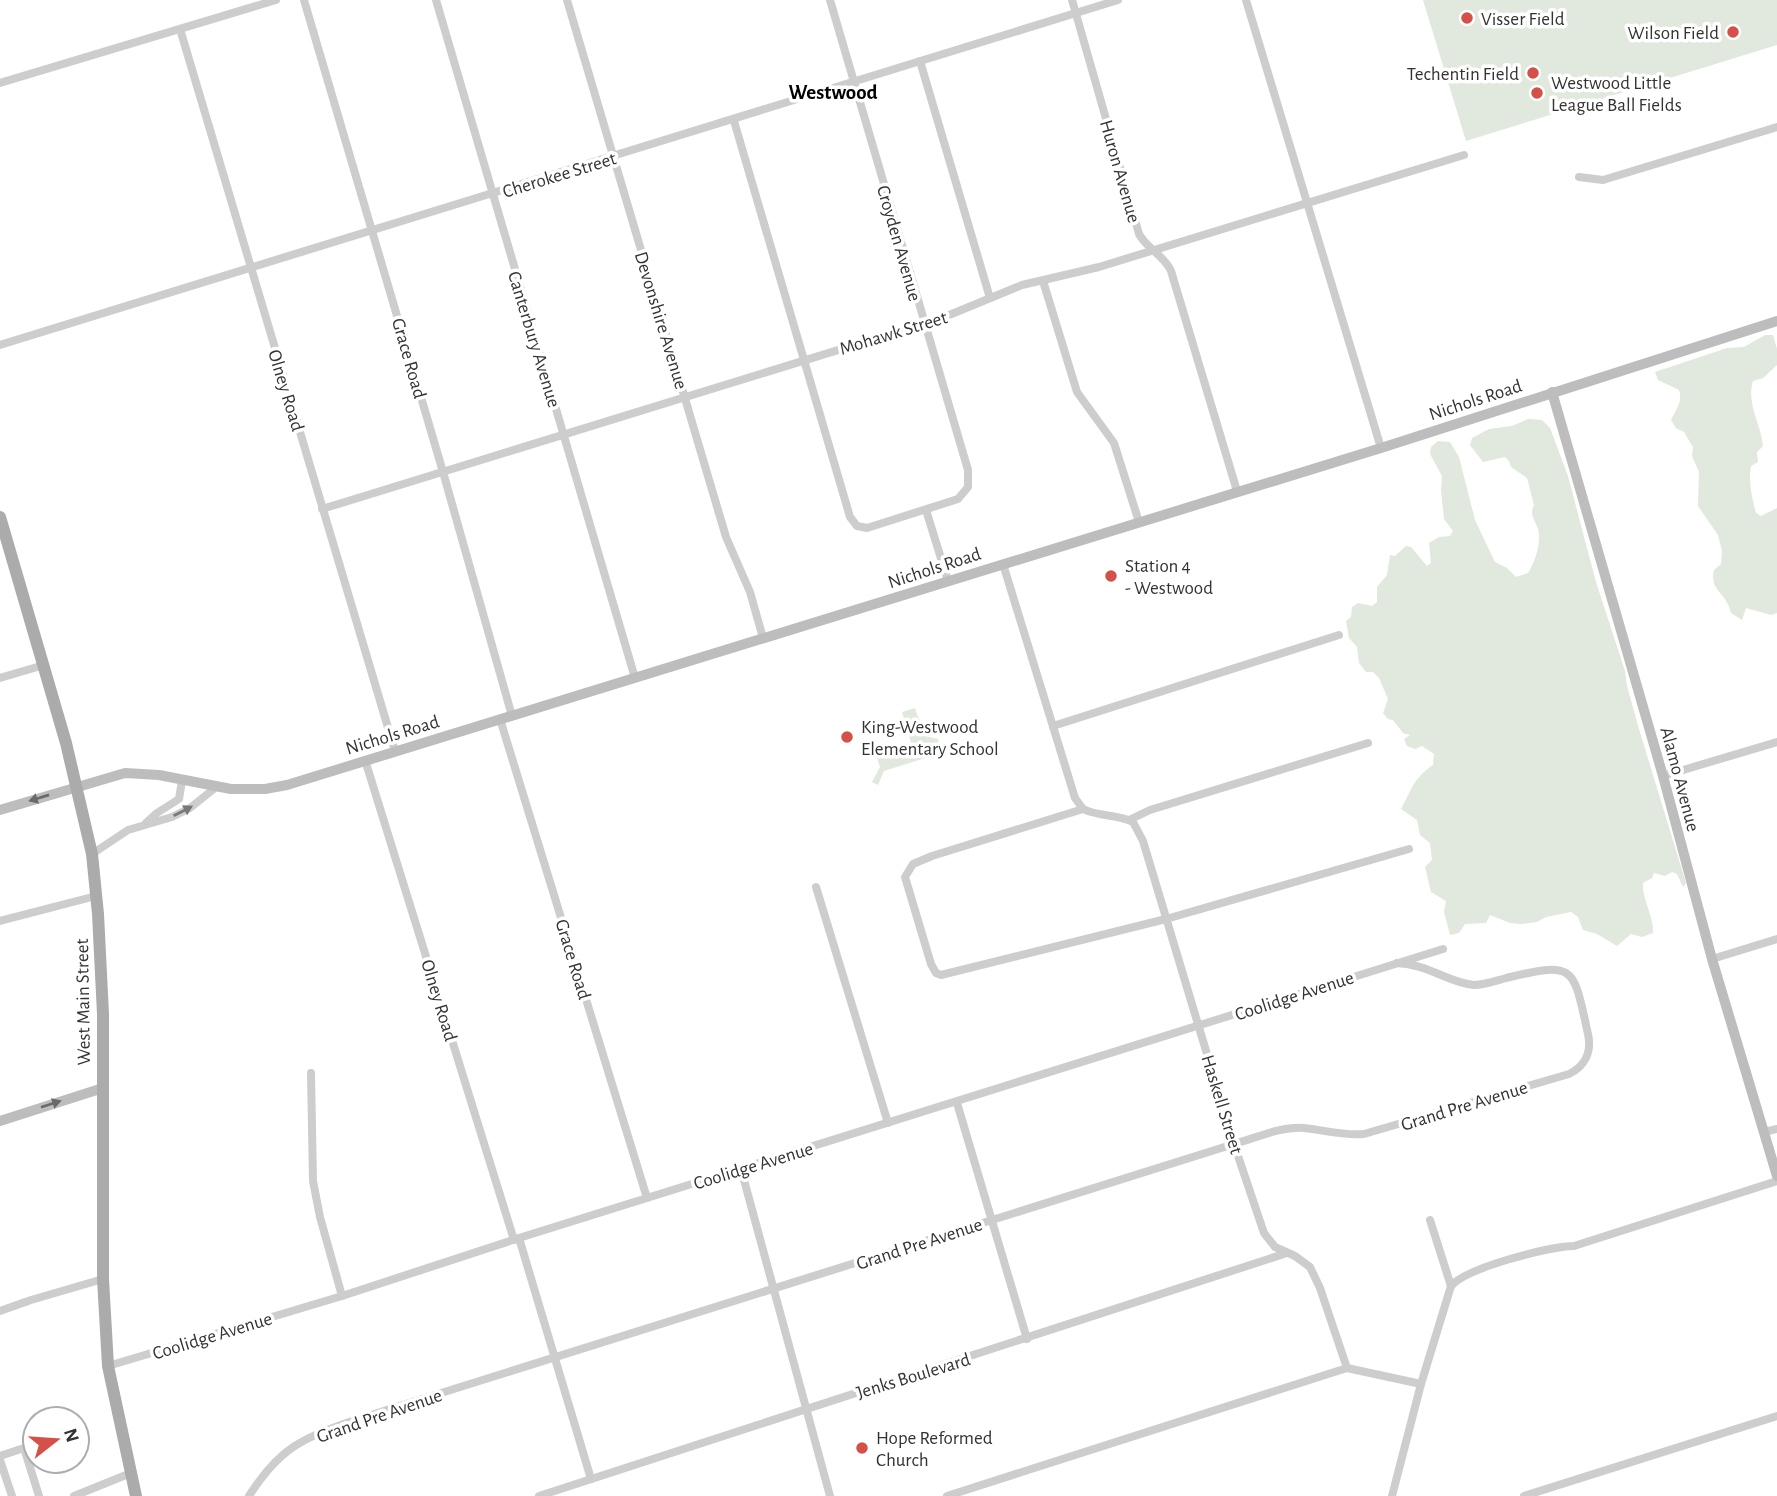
<svg xmlns="http://www.w3.org/2000/svg" width="1777" height="1496" font-family="'Alegreya Sans',sans-serif">
  <style>
    .green { fill: #e1e8dd }
    .lines { fill: none; stroke-linecap: round; stroke-linejoin: round }
    .street { stroke: #cdcdcd; stroke-width: 8 }
    .secondary { stroke: #bdbdbd; stroke-width: 10 }
    .primary { stroke: #ababab; stroke-width: 12 }
    .oneway { fill: #6a6a6a }
    .oneway2 { fill: #787878 }
    .poi-dot { fill: #d55049; stroke: #fff; stroke-width: 2.5 }
    .labels { text-anchor: middle; stroke-width: 7; stroke-linejoin: round; paint-order: stroke }
    .poi-label { font-size: 19px; fill: #333; stroke: #fff; text-anchor: start }
    .street-label { font-size: 19px; fill: #333; stroke: #fff }
    .neighbourhood-label { font-size: 21px; font-weight: bold; fill: #000; stroke: #fff }
  </style>
  <rect width="100%" height="100%" fill="#fff"/>
  <g class="green">
    <path d="M1423,0h354v45l-311,96z"/>
    <path d="M1765,335h8l4,14v16l-14,13 -10,3c-7,23 8,43 10,65l-6,6 1,10 -7,4c-3,17 1,31 5,47l5,3 16,-8v105l-6,2 -25,-7 -4,12 -11,-7c-4,-21 -22,-21 -17,-43l7,-6 1,-13 -4,-16 -20,-29 1,-34 -7,-16 1,-9 -9,-15 -8,-4 -5,-8c5,-11 12,-18 8,-30l-21,-10 -3,-8 72,-24 17,-1z"/>
    <path d="M1528,419l14,1 8,8 18,48 28,106 29,89 2,15 12,43 47,154 -3,4 -6,-13 -5,-2 -7,4 -11,-3 -2,5 -9,5c-1,18 11,32 10,50l-11,4 -11,-3 -14,12 -20,-12 -14,-4 -5,-13 -7,-5 -25,5 -9,5 -16,2 -11,-1 -20,-8 -4,8 -21,1 -6,9 -9,2 -6,-23 2,-11 -15,-9 -6,-25 7,-7 -2,-17 -10,-8 -3,-15 -16,-11c11,-20 12,-30 32,-44l1,-11 -12,-8 -7,3 -8,-3 -3,-7 6,-4 -7,-2 -10,-13 -5,-1 -5,-6 5,-14 -9,-21 -6,-6h-7l-7,-9 -2,-16 -8,-9 -3,-17 5,-4 1,-10 6,-4 14,3 5,-4v-15l10,-12 3,-20 5,1 11,-10 5,1 16,19 4,-3 -2,-20 10,-6 11,-1 3,-5 -9,-12 -3,-28 1,-15 -12,-22 1,-7 7,-6 12,1 9,15 16,63 20,42 12,6 9,9 12,-4c7,-11 12,-27 11,-40 -2,-12 -11,-17 -5,-28l-7,-27 -16,-11 -2,-6 -4,-4 -22,5 -13,-17 2,-7 17,-9 23,-3z"/>
    <path d="M915,708c2,10 11,18 10,28l13,3 3,14 -57,18 -6,14 -6,-3 8,-15 -3,-9 35,-12 -10,-34z"/>
  </g>
  <g class="lines">
    <g class="street">
      <path d="M304,0l139,472 69,244"/>
      <path d="M436,0l199,678"/>
      <path d="M567,0l159,537 24,55 13,46"/>
      <path d="M1072,0l67,234c8,15 25,21 32,37l66,220"/>
      <path d="M1246,0l135,448"/>
      <path d="M180,29l215,722"/>
      <path d="M920,61l70,237"/>
      <path d="M0,83l276,-83"/>
      <path d="M734,121l116,396 7,9 10,2 91,-29 10,-12v-17l-138,-470"/>
      <path d="M1579,177l24,3 174,-53"/>
      <path d="M1043,281l34,111 37,51 25,79"/>
      <path d="M0,345c372,-118 746,-227 1118,-345"/>
      <path d="M322,509l620,-191 80,-33 77,-18 365,-112"/>
      <path d="M926,510l22,71"/>
      <path d="M1003,564l72,234 8,11"/>
      <path d="M0,678l44,-13"/>
      <path d="M500,719l147,479"/>
      <path d="M1053,726l286,-91"/>
      <path d="M365,760l149,480"/>
      <path d="M1663,776l114,-34"/>
      <path d="M1129,820l21,-10 218,-67"/>
      <path d="M146,823l11,-10 22,-14 3,-18"/>
      <path d="M92,854l36,-24 44,-13 18,-9 25,-20"/>
      <path d="M816,887l72,236"/>
      <path d="M0,921l96,-25"/>
      <path d="M1712,959l65,-20"/>
      <path d="M311,1073l2,108 7,36 22,79"/>
      <path d="M957,1103l70,236"/>
      <path d="M1764,1132l13,-3"/>
      <path d="M741,1169l89,327"/>
      <path d="M519,1238l72,241"/>
      <path d="M1451,1286c17,-19 97,-39 123,-40l203,-65"/>
      <path d="M0,1311l31,-11 72,-21"/>
      <path d="M108,1366l234,-70 177,-58 924,-289"/>
      <path d="M1347,1368l-27,-80 -10,-21 -15,-11 -20,-9 -11,-14 -30,-89 -91,-303 -10,-19c-16,-8 -34,-5 -50,-13l-151,47 -19,8 -8,13 26,87 5,9 5,2 225,-56 243,-70"/>
      <path d="M0,1456l24,-8 15,48"/>
      <path d="M0,1460l12,36"/>
      <path d="M74,1496l57,-23"/>
      <path d="M249,1496c31,-49 54,-58 106,-76l879,-276c22,-6 47,-18 70,-16 20,2 39,8 60,6l205,-60c16,-8 23,-22 19,-40 -15,-68 -12,-73 -82,-56 -11,3 -21,7 -32,7 -25,-2 -46,-21 -77,-22"/>
      <path d="M539,1496l748,-243"/>
      <path d="M947,1496l400,-128 74,16"/>
      <path d="M1392,1496l29,-112 30,-98 -21,-66"/>
      <path d="M1524,1496l253,-80"/>
    </g>
    <g class="secondary">
      <path d="M1552,392l111,384 49,183 65,217"/>
      <path d="M0,810l125,-37 34,2 72,14h34l22,-4 1094,-337 396,-127"/>
      <path d="M0,1121l103,-33"/>
    </g>
    <path class="primary" d="M0,517l66,226 26,111 6,60 5,100v265l5,87 28,130"/>
  </g>
  <defs><path id="oneway-solid" d="M-6-.8H1V-3.2L6.5 0L1 3.2V.8H-6Z" transform="scale(1.75)"/></defs>
  <g class="oneway">
    <use href="#oneway-solid" transform="translate(39 798) rotate(163)"/>
    <use href="#oneway-solid" transform="translate(51 1104) rotate(-18)"/>
  </g>
  <use class="oneway2" href="#oneway-solid" transform="translate(183 811) rotate(-27)"/>
  <g class="poi-dot">
    <circle cx="1467" cy="18" r="7"/>
    <circle cx="1733" cy="32" r="7"/>
    <circle cx="1533" cy="73" r="7"/>
    <circle cx="1537" cy="93" r="7"/>
    <circle cx="1111" cy="576" r="7"/>
    <circle cx="847" cy="737" r="7"/>
    <circle cx="862" cy="1448" r="7"/>
  </g>
  <g class="labels">
    <g class="poi-label">
      <text x="1481" y="25">Visser Field</text>
      <text x="1719" y="39" text-anchor="end">Wilson Field</text>
      <text x="1519" y="80" text-anchor="end">Techentin Field</text>
      <text x="1551" y="89">Westwood Little<tspan x="1551" dy="22">League Ball Fields</tspan></text>
      <text x="1125" y="572">Station 4<tspan x="1125" dy="22">- Westwood</tspan></text>
      <text x="861" y="733">King-Westwood<tspan x="861" dy="22">Elementary School</tspan></text>
      <text x="876" y="1444">Hope Reformed<tspan x="876" dy="22">Church</tspan></text>
    </g>
    <g class="street-label">
      <text transform="translate(1121 171) rotate(74)" y="7">Huron Avenue</text>
      <text transform="translate(559 174) rotate(-17)" y="7">Cherokee Street</text>
      <text transform="translate(900 243) rotate(74)" y="7">Croyden Avenue</text>
      <text transform="translate(662 320) rotate(73)" y="7">Devonshire Avenue</text>
      <text transform="translate(893 332) rotate(-17)" y="7">Mohawk Street</text>
      <text transform="translate(535 339) rotate(73)" y="7">Canterbury Avenue</text>
      <text transform="translate(410 358) rotate(74)" y="7">Grace Road</text>
      <text transform="translate(287 390) rotate(73)" y="7">Olney Road</text>
      <text transform="translate(1475 399) rotate(-18)" y="7">Nichols Road</text>
      <text transform="translate(934 567) rotate(-18)" y="7">Nichols Road</text>
      <text transform="translate(392 734) rotate(-17)" y="7">Nichols Road</text>
      <text transform="translate(1681 779) rotate(75)" y="7">Alamo Avenue</text>
      <text transform="translate(574 959) rotate(73)" y="7">Grace Road</text>
      <text transform="translate(1294 995) rotate(-18)" y="7">Coolidge Avenue</text>
      <text transform="translate(440 1000) rotate(73)" y="7">Olney Road</text>
      <text transform="translate(82 1002) rotate(-91)" y="7">West Main Street</text>
      <text transform="translate(1223 1104) rotate(73)" y="7">Haskell Street</text>
      <text transform="translate(1464 1105) rotate(-17)" y="7">Grand Pre Avenue</text>
      <text transform="translate(753 1165) rotate(-17)" y="7">Coolidge Avenue</text>
      <text transform="translate(919 1243) rotate(-18)" y="7">Grand Pre Avenue</text>
      <text transform="translate(212 1335) rotate(-17)" y="7">Coolidge Avenue</text>
      <text transform="translate(913 1375) rotate(-17)" y="7">Jenks Boulevard</text>
      <text transform="translate(379 1415) rotate(-19)" y="7">Grand Pre Avenue</text>
    </g>
    <g class="neighbourhood-label">
      <text x="833" y="99">Westwood</text>
    </g>
  </g>
  <g transform="translate(56 1440) rotate(73)"><circle r="33" fill="#ffffff" stroke="#adadad" stroke-width="2"/>
  <path d="M0-5L12 26L0 18L-12 26Z" fill="#d55049"/>
  <text y="-10" font-size="19" font-weight="bold" text-anchor="middle" fill="#333333">N</text>
  </g>
</svg>
